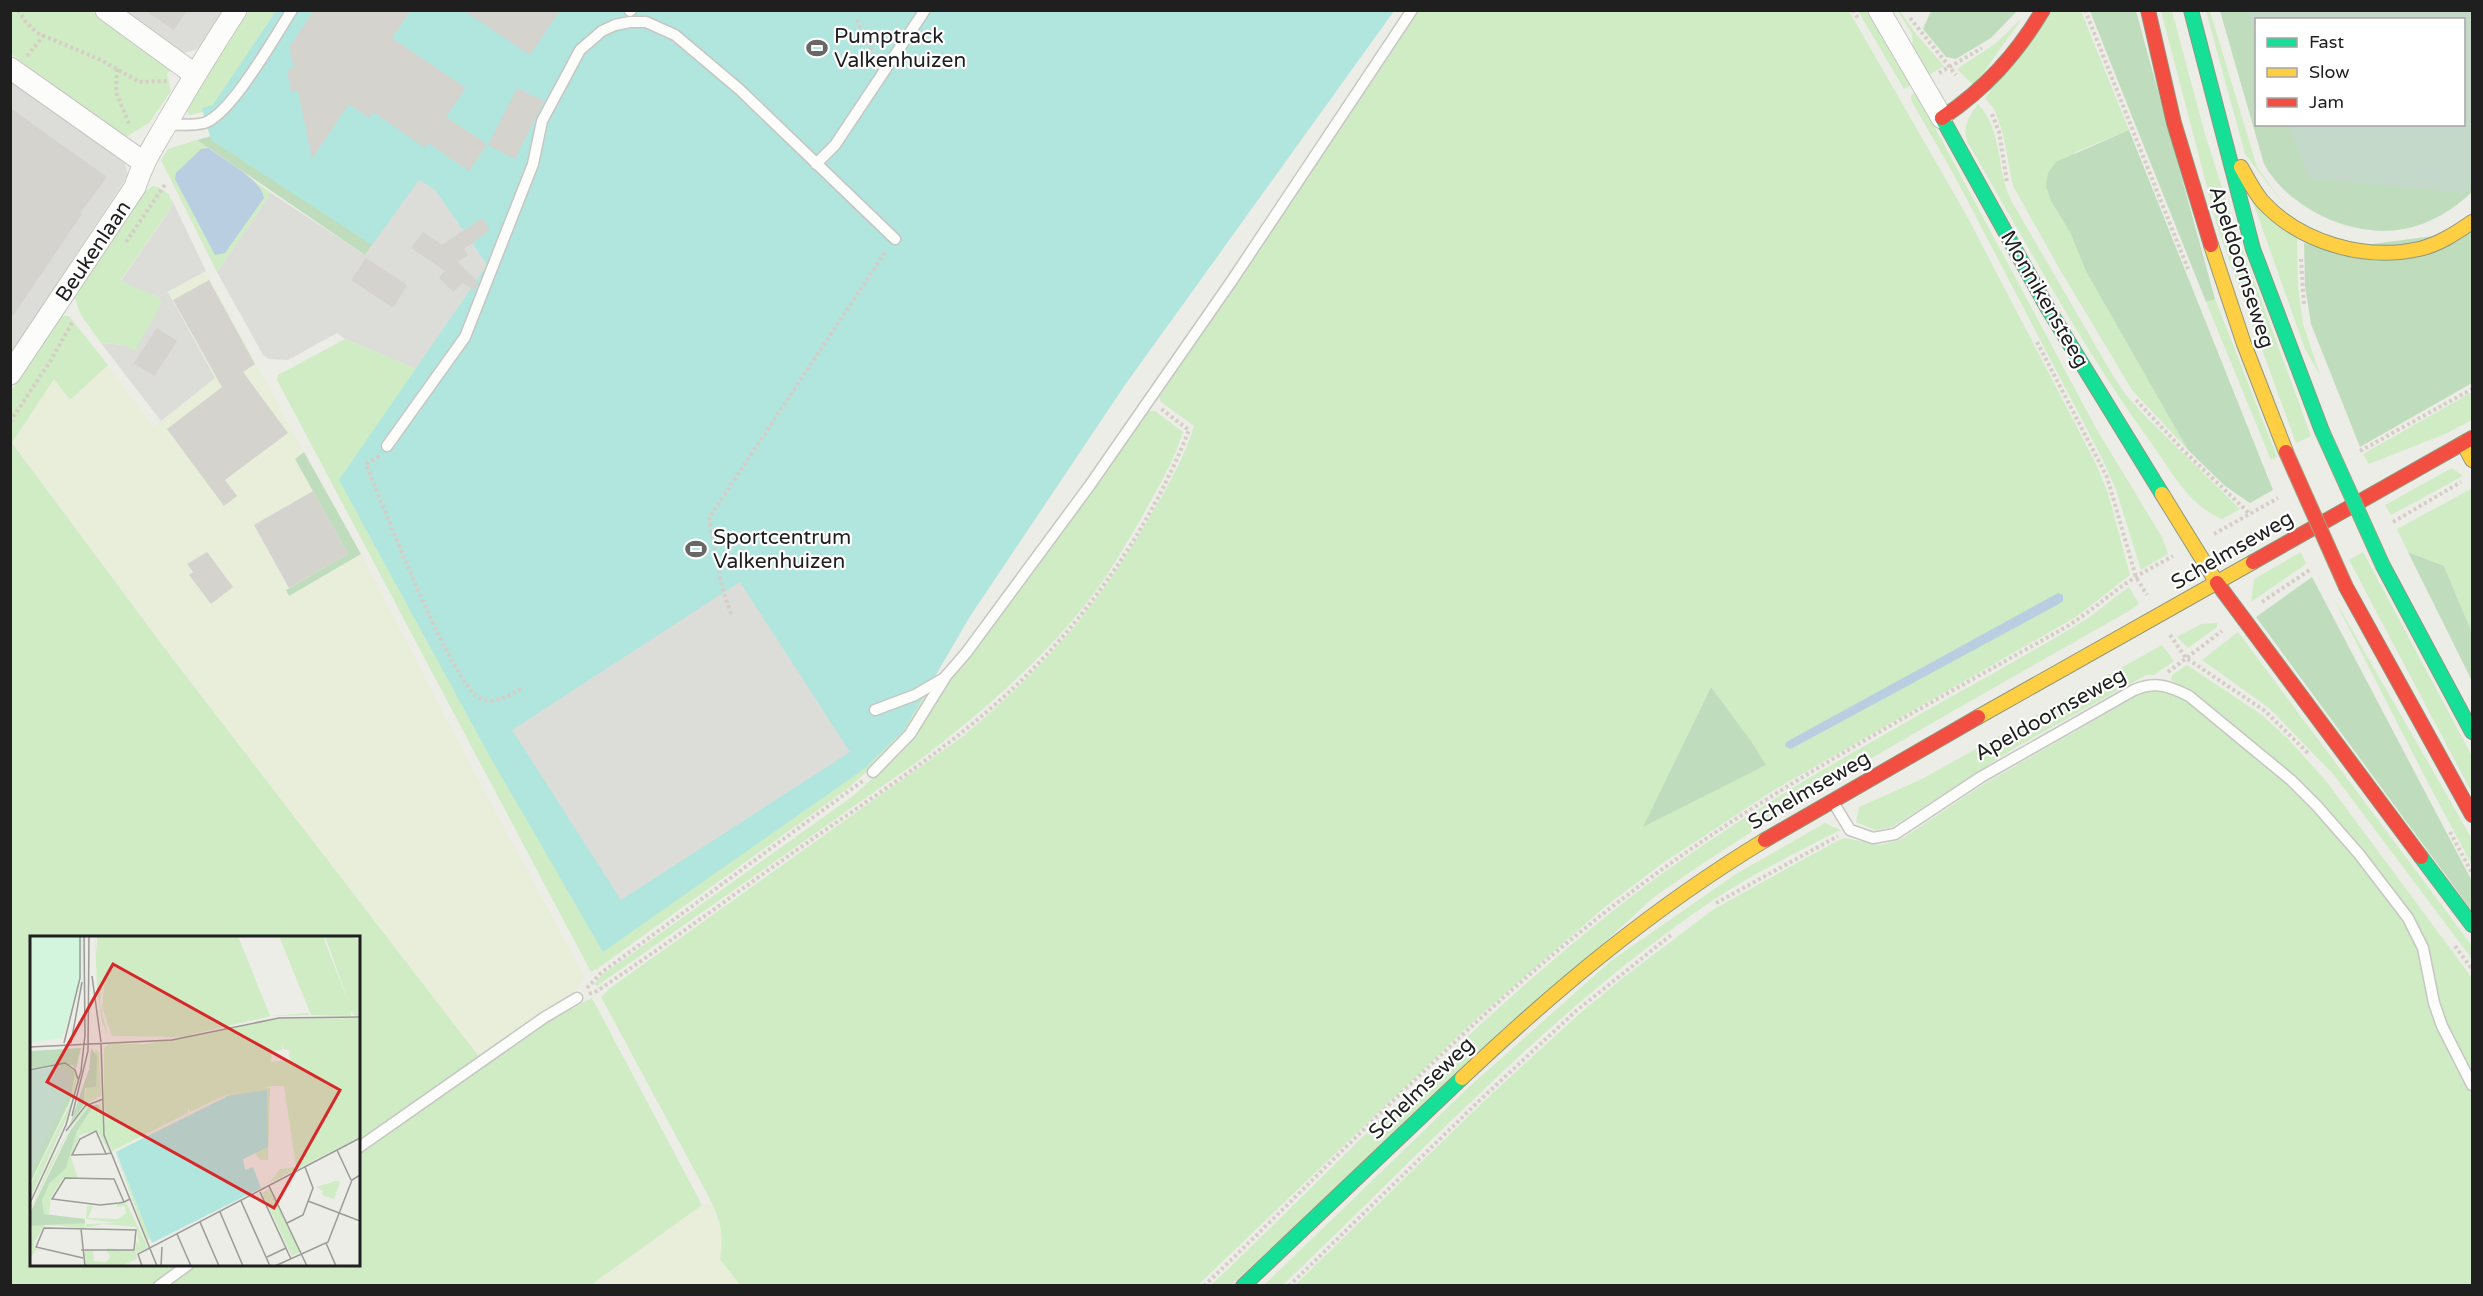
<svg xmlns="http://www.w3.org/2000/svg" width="2483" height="1296" font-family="'Varela Round',sans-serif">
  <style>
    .residential { fill: #dcdcd8 }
    .farmland { fill: #e8eeda }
    .grass { fill: #cfecc5; fill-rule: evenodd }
    .forest { fill: #bfddbc; fill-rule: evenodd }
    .cemetery { fill: #c5d9cb }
    .pitch { fill: #b1e6de }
    .parking { fill: #dcdcd9 }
    .water { fill: #bacee1 }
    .building { fill: #d4d3ce }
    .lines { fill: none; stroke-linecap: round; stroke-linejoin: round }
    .lane-casing { stroke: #c6c6c3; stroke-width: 13 }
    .street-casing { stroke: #c6c6c3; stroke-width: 23 }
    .fast-casing { stroke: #8f987e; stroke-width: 16 }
    .slow-casing { stroke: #8f987e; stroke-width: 16 }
    .jam-casing { stroke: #8f987e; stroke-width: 16 }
    .path { stroke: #d7cdc7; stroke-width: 4; stroke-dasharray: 3 3; stroke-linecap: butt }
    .lane { stroke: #fcfcfb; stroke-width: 10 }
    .street { stroke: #fcfcfb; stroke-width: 21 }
    .fast { stroke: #16e098; stroke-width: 14 }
    .slow { stroke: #ffcf43; stroke-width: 14 }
    .jam { stroke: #f24e42; stroke-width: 14 }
    .fast-bridge-casing { stroke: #a3a283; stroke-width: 16; stroke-linecap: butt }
    .jam-bridge-casing { stroke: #a3a283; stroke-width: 16; stroke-linecap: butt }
    .fast-bridge { stroke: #16e098; stroke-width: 14 }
    .jam-bridge { stroke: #f24e42; stroke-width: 14 }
    .labels { text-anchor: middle; stroke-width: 4.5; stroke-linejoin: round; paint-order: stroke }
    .poi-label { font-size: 21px; fill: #1f1f1f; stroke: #fff; text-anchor: start }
    .street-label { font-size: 21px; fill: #1f1f1f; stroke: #fff }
    .inset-road { fill: none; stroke: #9b9b97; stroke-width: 1.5 }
    .view { fill: #d62828; fill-opacity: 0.15; stroke: #d62828; stroke-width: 3 }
    .inset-edge { fill: none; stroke: #1f1f1f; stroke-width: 3 }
  </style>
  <rect width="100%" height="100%" fill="#edede7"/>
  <g class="residential">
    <path d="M119,11h106l-23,33 -7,6 -12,3z"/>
    <path d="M11,81l109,78 5,5 3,11 -117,179z"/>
    <path d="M418,179l17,11 52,75 -71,104 -71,-30 -8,-6 -49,27 -19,-1 -6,-4 -46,-83 54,-79 94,62z"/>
    <path d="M168,292l48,86 -55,43 -60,-78 23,2 37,-42 -3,-6z"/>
  </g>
  <g class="farmland">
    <path d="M206,271l98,181 -9,7 53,95 -62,36 4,5 71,-41 101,195 123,229 -12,16 -93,64 -311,-404 -157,-212 43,-64 16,22 36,-35 47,62 61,-49 -47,-86z"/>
    <path d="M712,1203l10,21 1,18 -3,17 20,26 -149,1 111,-81z"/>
  </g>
  <g class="grass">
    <path d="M11,11h80l80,59 -4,4 4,17 -22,32 -23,14 -115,-83z"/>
    <path d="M249,11h30l-58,97 -31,7 -4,-4 1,-7z"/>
    <path d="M1419,11h430l119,207 128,246 12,29 22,82 -54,42 -302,173 -111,73 -57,43 -129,112 -279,267h-458l-20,-26c4,-22 1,-36 -8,-56l-111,-206 9,-9 352,-251c81,-68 132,-125 186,-217 17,-29 36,-61 46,-94l-33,-24 -2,-5zM2063,601l-49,26 -223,122 -3,-8zM1711,687l40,54 14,24 -121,61z"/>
    <path d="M1858,11h11l41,70v4l-6,4z"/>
    <path d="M1898,11h2l16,23 28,32 -15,9 -16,-26 -1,-15z"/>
    <path d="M2053,11h28l48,119 -54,22 -24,49 19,30 17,40 101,179 -56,-60 -73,-122 -46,-82 -11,-56 -8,-21 -9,-11z"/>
    <path d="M2161,11h11l33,123 29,92 77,210 -15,7 -78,-214z"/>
    <path d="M2206,11h4l47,156 35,48 -47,-61z"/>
    <path d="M2022,18l-48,68 -17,-17 38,-25z"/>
    <path d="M1914,93l3,1 180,336 65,107 6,17 -27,16 -25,-80 -13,-30 -149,-285 -42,-73 -1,-6z"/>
    <path d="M1978,104c26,28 17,64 34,98l100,172 14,21 21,23 93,91 -18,10c-31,-12 -50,-46 -68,-72 -70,-96 -126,-201 -186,-304 -6,-17 0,-25 10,-39z"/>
    <path d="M197,140l74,53 -54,79 -56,-112 7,-11z"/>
    <path d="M153,186l5,1 11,7 3,12 -51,74 37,17 4,6 -27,48 -11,-6 -23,-2 -20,-28 -7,-19 70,-104z"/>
    <path d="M2253,202l44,35 1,50 5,37 17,51 -15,-26z"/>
    <path d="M487,265l427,437 15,-8 -22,36 -29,32 -31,27 -250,180 -6,3 -314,-592 1,-5 67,-36 71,30z"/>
    <path d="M2215,299l62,158 -6,3 -65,-158z"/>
    <path d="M60,316h9l39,49 -38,35 -16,-21 -42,64 157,211 311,404 -121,85 -1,-205h-326v326l150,1 -30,20 -141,1v-895z"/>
    <path d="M2472,392v28l-27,14 -76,30 -6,-10z"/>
    <path d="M1149,411h6l28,21c-10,32 -28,61 -44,90 -14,24 -28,48 -44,70 -50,67 -113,120 -178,170l-320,224 -3,-2 8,-9 251,-179 48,-43 52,-76 59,-76z"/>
    <path d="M2452,468l11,8 -72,39 -6,-10z"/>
    <path d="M2471,489l1,4v140l-28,-67 -36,-14 -11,-23z"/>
    <path d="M2301,552l5,12 -55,38 3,-23z"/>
    <path d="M2363,552l109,204v37l-123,-233z"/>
    <path d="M2129,587l10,17 -10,7c-161,92 -323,179 -475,286l-423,388 -21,1c149,-142 290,-295 457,-416 130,-93 273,-164 410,-245 19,-11 34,-26 52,-38z"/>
    <path d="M2332,595l140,244v26l-44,-82z"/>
    <path d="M2217,623v4l-29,21 -11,-11 24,-13z"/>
    <path d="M2238,632l234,314v13l-138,-184 -65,-67 -67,-48z"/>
    <path d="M2162,645l12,16 -20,14h-8l-128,71 -126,81 -17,3 -19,-8 3,-15 63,-28z"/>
    <path d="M2187,665l75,50 27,25 37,41 146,197v98l-26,-52 -22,-87 -21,-34 -41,-53 -68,-74 -88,-74 -35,-22 1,-5z"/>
    <path d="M2158,688l23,9 107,87 26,25 41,49 49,62 12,21 22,88 23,47 11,16v193l-1178,1 189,-184 96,-88 45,-37 90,-68 123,-68 8,-3 34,7 21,-5 84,-56 156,-90z"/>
    <path d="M1825,823l15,7c-44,23 -90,45 -131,73 -158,107 -288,251 -426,382l-20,1 206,-199 143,-127 124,-86z"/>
    <path d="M592,998l110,207 -111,80 -425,1 31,-21 161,-1 1,-111 189,-132z"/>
  </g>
  <g class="forest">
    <path d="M1931,11v-1l86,1 -26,27 -35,21 -10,-2 -23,-28z"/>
    <path d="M2090,11h46l79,288 -9,3z"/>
    <path d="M2220,11h252v181c-19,18 -42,32 -68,37 -51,10 -115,-20 -140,-65zM2256,20h208v104h-208z"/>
    <path d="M2129,130l144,360 -23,13 -25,-17 -37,-36 -102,-179 -16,-39 -19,-31 -5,-15 2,-13 8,-11z"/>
    <path d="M215,135l203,44 -53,76 -168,-115z"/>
    <path d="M2472,231v152l-112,64 -49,-123 -6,-38 -1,-43 22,7z"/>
    <path d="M304,452l57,102 -72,42 -3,-6 62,-36 -53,-95z"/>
    <path d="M2408,552l36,14 28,67v48z"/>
    <path d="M2312,577l160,304v30l-216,-294z"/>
    <path d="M1711,687l40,54 15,24 -123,62z"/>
  </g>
  <path class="cemetery" d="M2250,11h222v174l-8,8 -156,-15 -19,-53 175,-1v-104h-208v17l-6,-18z"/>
  <path class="pitch" d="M276,11h1118l-269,374 -156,233 -65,112 -40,39 -261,183 -114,-197 -150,-275 148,-215 -52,-75 -16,-10 -47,65 -161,-105 -9,-32 11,-3z"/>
  <g class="parking">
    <path d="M171,198l35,73 -48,26 -37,-16 48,-70 3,-5z"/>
    <path d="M740,582l110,170 -229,148 -109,-170z"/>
  </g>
  <g class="water">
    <path d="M208,148c15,11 54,32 56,50l-39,55 -10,2 -40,-76 1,-6 25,-24z"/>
    <path d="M2058,593l5,2v6l-4,3 -268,145 -5,-2 -1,-3 3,-3z"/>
  </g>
  <g class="building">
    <path d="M145,10h42l-13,20z"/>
    <path d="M314,10h97l-19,28 74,50 -20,29 41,27 -18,27 -41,-28 -3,5 -52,-36 -4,6 -20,-14 -37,55 -14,-68 -7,1 -4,-22 7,-2 -5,-21z"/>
    <path d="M463,10h97l-30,45z"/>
    <path d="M517,88l27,13 -29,58 -27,-14z"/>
    <path d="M10,108l97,69 -27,36 2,1 -72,106z"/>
    <path d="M482,218l8,12 -26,19 4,6 -10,7 20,20 -3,9 -12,-8 -10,9 -14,-15 6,-6 -34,-23 12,-16 19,13z"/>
    <path d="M366,258l41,27 -14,23 -42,-28z"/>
    <path d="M209,280l46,84 -12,8 45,61 -63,47 12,16 -13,10 -57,-77 55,-42 -49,-87z"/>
    <path d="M157,328l20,13 -23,35 -20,-13z"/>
    <path d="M313,491l35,63 -59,34 -35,-63z"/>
    <path d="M207,552l26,35 -22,17 -22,-29 4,-3 -6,-8z"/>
  </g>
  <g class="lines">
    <defs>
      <g id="lane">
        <path d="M630,11l1,-1"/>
        <path d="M167,124c12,1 25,2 37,-1 27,-8 71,-87 88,-113"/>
        <path d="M816,164l19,-19 90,-135"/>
        <path d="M387,446l78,-109 68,-173 9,-43 38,-71 22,-19 13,-6 15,-3h16l29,13 64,54 156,150"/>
        <path d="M875,710l40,-15 29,-17"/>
        <path d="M873,772l37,-38 36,-58 20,-23 124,-168 143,-206 179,-269"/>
        <path d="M1833,802l17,28 23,8 22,-4 86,-57 153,-87c22,-9 35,-4 55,6l102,84 26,26 42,48 49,64 15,30 11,55 8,23 30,59"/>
        <path d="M358,1148l187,-131 32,-19"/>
        <path d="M159,1286l30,-22"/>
      </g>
      <g id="street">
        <path d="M106,10l88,64"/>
        <path d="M1879,10l63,108"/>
        <path d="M10,68l133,94"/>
        <path d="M10,374l125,-187c9,-28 19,-41 33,-66 22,-38 44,-74 68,-111"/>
      </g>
      <g id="fast">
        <path d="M2191,10l62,239 69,182"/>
        <path d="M1942,118l105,189 115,187"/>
        <path d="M2383,566l89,166"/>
        <path d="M2421,857l51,68"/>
        <path d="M1243,1286l219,-208"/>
      </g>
      <g id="slow">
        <path d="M2241,167c7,12 13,25 22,35 38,41 102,59 156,47 19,-4 37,-16 53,-27"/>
        <path d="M2211,245l33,99 42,108"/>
        <path d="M2463,443l9,17"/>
        <path d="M2162,494l55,89"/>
        <path d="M1978,717l275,-155"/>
        <path d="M1462,1078c94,-89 192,-171 303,-238"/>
      </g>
      <g id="jam">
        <path d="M2148,10l26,113 37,122"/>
        <path d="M1942,118c43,-29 74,-63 101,-108"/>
        <path d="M2253,562l219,-124"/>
        <path d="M2217,583l204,274"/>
        <path d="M2346,587l126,228"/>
        <path d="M1765,840l213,-123"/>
      </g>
    </defs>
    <use href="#lane" class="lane-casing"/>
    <use href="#street" class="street-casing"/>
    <use href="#fast" class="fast-casing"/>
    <use href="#slow" class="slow-casing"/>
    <use href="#jam" class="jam-casing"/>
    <g class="path">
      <path d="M18,10l8,12 11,11 64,27 38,22 30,-1"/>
      <path d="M1853,10l6,10"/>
      <path d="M2085,10l103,259"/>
      <path d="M1910,18l46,57"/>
      <path d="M857,20l18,37"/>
      <path d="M27,56l17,-21"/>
      <path d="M117,69l-1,23 14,34"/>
      <path d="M1939,73l43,-25"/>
      <path d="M1992,114l7,18 8,50"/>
      <path d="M126,242l40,-59"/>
      <path d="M2301,259l3,46"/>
      <path d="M2037,342l70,135 29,100 11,18"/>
      <path d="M2136,400l49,52 65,62"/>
      <path d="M10,422l41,-62 22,-39"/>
      <path d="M2360,451l112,-62"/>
      <path d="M379,456l-13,8c16,39 85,220 114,234 15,8 29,-3 42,-10"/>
      <path d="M2393,522l68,-40"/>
      <path d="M2214,534l64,-36"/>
      <path d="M2262,602l49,-33"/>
      <path d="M731,614l-9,-27 -13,-69 177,-267"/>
      <path d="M2170,635l16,23 79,53 44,43"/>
      <path d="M2168,672l54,-41"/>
      <path d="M2450,832l22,41"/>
      <path d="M1716,903l122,-67"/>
      <path d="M2455,946l17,23"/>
      <path d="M587,988l14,-15 263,-193"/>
      <path d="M589,994l8,-3c69,-46 136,-96 204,-144 70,-49 144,-96 207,-154 78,-72 142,-164 181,-263l-29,-22"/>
      <path d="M1204,1286c133,-127 259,-263 404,-376 141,-111 302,-195 458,-283 25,-15 45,-35 70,-50 12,-8 25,-14 37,-21"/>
      <path d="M1289,1286l191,-186 96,-89 95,-76"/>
    </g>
    <use href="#lane" class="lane"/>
    <use href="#street" class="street"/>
    <use href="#fast" class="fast"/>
    <use href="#slow" class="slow"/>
    <use href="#jam" class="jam"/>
    <defs>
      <path id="fast-bridge" d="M2322,431l61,135"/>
      <path id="jam-bridge" d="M2286,452l60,135"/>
    </defs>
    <use href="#fast-bridge" class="fast-bridge-casing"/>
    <use href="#jam-bridge" class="jam-bridge-casing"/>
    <use href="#fast-bridge" class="fast-bridge"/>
    <use href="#jam-bridge" class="jam-bridge"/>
  </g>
  <defs>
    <symbol id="stadium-bare" viewBox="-9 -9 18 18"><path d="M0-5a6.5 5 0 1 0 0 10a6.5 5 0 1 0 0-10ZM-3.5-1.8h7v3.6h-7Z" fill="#676765" stroke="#fff" stroke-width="2.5" paint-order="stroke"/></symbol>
  </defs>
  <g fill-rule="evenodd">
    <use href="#stadium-bare" x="802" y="33" width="30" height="30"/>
    <use href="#stadium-bare" x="681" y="534" width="30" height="30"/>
  </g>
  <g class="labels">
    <g class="poi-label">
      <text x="834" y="43">Pumptrack<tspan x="834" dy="24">Valkenhuizen</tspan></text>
      <text x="713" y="544">Sportcentrum<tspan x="713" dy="24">Valkenhuizen</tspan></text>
    </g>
    <g class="street-label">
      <text transform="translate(93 251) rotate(-56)" y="7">Beukenlaan</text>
      <text transform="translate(2242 267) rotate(72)" y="7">Apeldoornseweg</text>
      <text transform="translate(2045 299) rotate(60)" y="7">Monnikensteeg</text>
      <text transform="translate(2232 550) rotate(-30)" y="7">Schelmseweg</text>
      <text transform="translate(2050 714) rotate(-29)" y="7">Apeldoornseweg</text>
      <text transform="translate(1809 790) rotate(-30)" y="7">Schelmseweg</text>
      <text transform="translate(1421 1088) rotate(-44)" y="7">Schelmseweg</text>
    </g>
  </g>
  <g transform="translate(30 936)">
    <rect width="330" height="330" fill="#edede7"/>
    <path d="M65,0l2,17v-17h141l32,80 39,-3 -1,2 -37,1 -90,21 -69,-1 -10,-29 2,-22 -2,-8 -2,27 8,32 -6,-14 -5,-33zM249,0h44l28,73 -26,-73h26l9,5v75l-7,-1 -2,-5v6l-40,-1zM330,82v119l-91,46 11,-14 16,-2 -12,-81h-14l-5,2h5l-2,72h-8l-5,-7 -12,6 -124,-9 103,-51 13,-1 -11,-1 6,-3 15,-3 -17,3 -38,18 -2,-5v6l-76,38 -7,-18 -1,-31v-54l5,-4h37l132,-25zM252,107l1,6 6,1 1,10 -19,2 -1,14 2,-25 10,-1zM65,112l4,5 2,43 -17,9 2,-17 10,-1zM45,136l2,4v4l-10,37 -37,82v-14l41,-83zM70,164l9,52 -12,-22 -17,5 -9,22 7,22 -15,-1 -12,19 -2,17h-5l-2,-15 6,-14 18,-17 11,-37 15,-22 8,-1 1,4 -2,-10 -9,2 -21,26 -39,81 18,-43 19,-35 10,-17 10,-11zM85,216l36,87 -4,1zM306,245l4,1 -6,17 -12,-4 1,-4 -7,-4zM240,253l30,63 -8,4 -30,-63zM96,266l22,46 -12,5 1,6 -16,7h-35l-3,-15h10l1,10 12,1 4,-5 -3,-6v-3l28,3 2,-10 3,6 -4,-20 -33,-3 -18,4 1,-4 30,-1 -30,-4 1,-13h6l-5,12 30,1 8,-6 -1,-7 -8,1v-3zM11,287h44l-1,5 -39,-4 -11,19v5l8,3 -6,-1 -6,8v-32z" fill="#cfecc5" fill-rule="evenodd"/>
    <path d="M51,112l-5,21 -4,-4 -42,4v-18zM61,112l6,8 -1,31 -11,1 -1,17 -14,19 19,-55zM33,127l12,8 -4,28 -41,84v-12l38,-78 -23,-13zM68,168l2,4 -9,2 -14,21 -11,37 -17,16 -7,16 2,14 41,5v4l-55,3v-13l40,-82 18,-24z" fill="#bfddbc"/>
    <path d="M29,130l13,9 -3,17 -39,80v-101z" fill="#c5d9cb"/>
    <path d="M0,0h53l-1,42 -20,60 -32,5z" fill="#d4f5dd"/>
    <path d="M237,154l1,57 -25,12 2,11 8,-3 8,21 -109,55 -36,-91 112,-56z" fill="#b1e6de"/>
    <path class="inset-road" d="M62,40l9,66M34,107l16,-65v-42M41,107l11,-61M71,107l3,92 53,131M0,111l142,-7 107,-22 81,-1M0,134l35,-7 10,7 3,9M42,180l16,-65 1,-115M36,195l19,-25 18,-7M307,214l14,30M76,218l-34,1 8,-16 16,-8 10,23 5,-1M239,250l38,80M230,256l31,67M211,265l29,65M278,265l52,20M94,266l-10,-23 -49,-1 -13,21 48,6 19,-2 5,-1 6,-3M0,267l36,-78 15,-54 4,-36 -1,-99M190,276l23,54M170,286l19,44M257,287l16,-8 10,-27 -8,-21M51,293l4,37M147,298l14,32M296,307l10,23M51,314h53l2,-20 -92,-2 -8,19 47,11M237,321l19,-9M112,330l-4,-12 222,-116M131,330l1,-19M245,330l53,-24 24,-62 8,-5"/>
    <path class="view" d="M83,28l227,126 -66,118 -227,-126z"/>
    <rect width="330" height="330" class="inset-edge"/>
  </g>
  <rect width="2483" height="1296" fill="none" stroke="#1f1f1f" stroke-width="24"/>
  <rect x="2255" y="18" width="210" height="108" fill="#ffffff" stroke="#a5a5a5" stroke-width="1.5"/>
  <rect x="2267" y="38" width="30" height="9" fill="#16e098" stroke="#a5a5a5" stroke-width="1.5"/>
  <text x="2309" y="48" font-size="18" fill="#1f1f1f">Fast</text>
  <rect x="2267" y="68" width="30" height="9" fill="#ffcf43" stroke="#a5a5a5" stroke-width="1.5"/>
  <text x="2309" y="78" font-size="18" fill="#1f1f1f">Slow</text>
  <rect x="2267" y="98" width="30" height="9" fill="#f24e42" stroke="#a5a5a5" stroke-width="1.5"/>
  <text x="2309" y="108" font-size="18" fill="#1f1f1f">Jam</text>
</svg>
